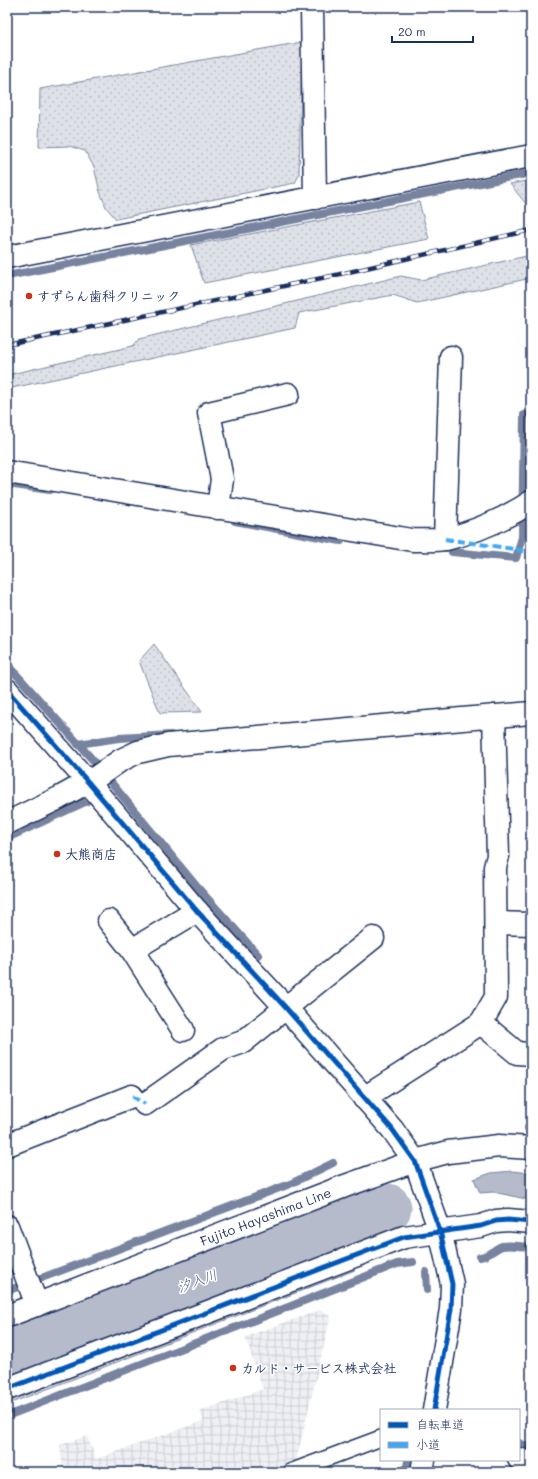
<svg xmlns="http://www.w3.org/2000/svg" width="538" height="1479" font-family="Mali,'Klee One',sans-serif">
  <style>
    .industrial { fill: url(#industrial-grid) }
    .grass { fill: url(#grass-dots); stroke: #7c88a2 }
    .water { fill: #b5bbca; stroke: #77839f }
    .lines { fill: none; stroke-linecap: round; stroke-linejoin: round }
    .stream { stroke: #77839f; stroke-width: 8 }
    .river { stroke: #b5bbca; stroke-width: 49 }
    .lane-casing { stroke: #1b2f5e; stroke-width: 18 }
    .street-casing { stroke: #1b2f5e; stroke-width: 25 }
    .secondary-casing { stroke: #1b2f5e; stroke-width: 25 }
    .lane { stroke: #fff; stroke-width: 15 }
    .street { stroke: #fff; stroke-width: 22 }
    .secondary { stroke: #fff; stroke-width: 22 }
    .rail-casing { stroke: #1b2f5e; stroke-width: 4.5 }
    .rail { stroke: #fff; stroke-width: 3; stroke-dasharray: 9; stroke-linecap: butt }
    .quiet { stroke: #3fa9f5; stroke-width: 4; stroke-dasharray: 8 4; stroke-linecap: butt }
    .cycleway-casing { stroke: #fff; stroke-width: 8 }
    .cycleway { stroke: #0057b8; stroke-width: 5 }
    .poi-dot { fill: #c8321e; stroke: #fff; stroke-width: 1.5 }
    .labels { text-anchor: middle; stroke-width: 3; stroke-linejoin: round; paint-order: stroke }
    .poi-label { font-size: 13px; font-weight: bold; fill: #1b2f5e; stroke: #fff; text-anchor: start }
    .street-label { font-size: 13px; fill: #1b2f5e; stroke: #fff }
    .water-label { font-size: 14px; font-style: italic; fill: #49597e; stroke: #fff }
  </style>
  <defs>
    <pattern id="industrial-grid" width="8" height="8" patternUnits="userSpaceOnUse"><rect width="8" height="8" fill="#eff0f4"/><path d="M0 4h8M4 0v8" fill="none" stroke="#ccced4"/></pattern>
    <pattern id="grass-dots" width="8" height="8" patternUnits="userSpaceOnUse"><rect width="8" height="8" fill="#dee1e7"/><path d="M2 2h.1M6 6h.1" fill="none" stroke="#bec1c9" stroke-width="1.8" stroke-linecap="round"/></pattern>
  </defs>
  <rect width="100%" height="100%" fill="#fff"/>
  <filter id="ink" filterUnits="userSpaceOnUse"><feTurbulence type="fractalNoise" baseFrequency=".025" numOctaves="2"/><feDisplacementMap in="SourceGraphic" scale="8" xChannelSelector="R" yChannelSelector="G"/><feConvolveMatrix kernelMatrix="1 2 1 2 8 2 1 2 1" color-interpolation-filters="sRGB"/></filter>
  <g filter="url(#ink)">
    <path class="industrial" d="M320,1310l11,6 -35,145 -29,11h-204l-3,-27 27,-9 9,23 107,-38 -3,-10 63,-22 -18,-52z"/>
    <g class="grass">
      <path d="M302,42l-3,133 -4,8 -179,36 -10,-12 -6,-15 -6,-25 -9,-16 -16,-5 -30,1 1,-58z"/>
      <path d="M531,180v30l-21,-26z"/>
      <path d="M419,202l10,37 -225,44 -13,-38z"/>
      <path d="M531,255v23l-114,25 -24,-8 -94,18 -4,15 -288,61v-14l126,-29 6,-7 262,-63 20,4z"/>
      <path d="M154,644l48,68 -42,1 -21,-52z"/>
      <path d="M360,1228l2,9 -25,10 1,8 -331,125v-14z"/>
      <path d="M348,1264l7,6 -344,133 -4,-8z"/>
    </g>
    <path class="water" d="M512,1171l19,2v27l-38,-8 -13,1 -6,-14 17,-6z"/>
    <g class="lines">
      <g class="stream">
        <path d="M7,276l524,-103"/>
        <path d="M7,484l43,6"/>
        <path d="M235,521l106,20"/>
        <path d="M452,552l64,6 6,-21 2,-122h7"/>
        <path d="M7,664l84,94 107,130 60,67"/>
        <path d="M78,744l41,-6 52,-3"/>
        <path d="M7,838l80,-37"/>
        <path d="M528,1128h3"/>
        <path d="M480,1257c9,-1 14,-8 22,-11 8,-2 21,1 29,1"/>
        <path d="M426,1272l1,18"/>
        <path d="M7,1291l283,-107 43,-21"/>
        <path d="M7,1416l284,-110 106,-42 16,-2"/>
        <path d="M519,1443l12,5"/>
        <path d="M406,1472l2,-11"/>
      </g>
      <path class="river" d="M7,1355l380,-147"/>
      <defs>
        <path id="lane" d="M290,1472l91,-34"/>
        <g id="street">
          <path d="M312,7l3,191"/>
          <path d="M7,472l405,68c11,0 23,1 34,-1 29,-7 60,-21 85,-37"/>
          <path d="M218,508l4,-29 -13,-66 79,-19"/>
          <path d="M445,539l6,-182"/>
          <path d="M7,690l81,92 109,129 89,97 106,121 23,32 25,70 12,53 -1,25 -17,101"/>
          <path d="M7,823l52,-25 36,-20 26,-18 17,-8 30,-7 363,-32"/>
          <path d="M109,921l23,29 51,80"/>
          <path d="M496,923l35,1"/>
          <path d="M132,950l65,-39"/>
          <path d="M481,1023l36,30 14,1"/>
          <path d="M364,1098l117,-75 15,-26 -1,-130 3,-11 -4,-140"/>
          <path d="M145,1104l78,-55 20,-7 130,-104"/>
          <path d="M7,1145l125,-49"/>
          <path d="M7,1226l30,79"/>
          <path d="M7,1389l397,-152 77,-11 15,-5 12,-1 23,2"/>
          <path d="M519,1459l12,5"/>
          <path d="M422,1472l2,-12"/>
        </g>
        <g id="secondary">
          <path d="M7,257l524,-101"/>
          <path id="s1" d="M7,1316l338,-130 70,-25 33,-9 51,-6 32,2"/>
        </g>
      </defs>
      <use href="#lane" class="lane-casing"/>
      <use href="#street" class="street-casing"/>
      <use href="#secondary" class="secondary-casing"/>
      <use href="#lane" class="lane"/>
      <use href="#street" class="street"/>
      <use href="#secondary" class="secondary"/>
      <defs>
        <path id="rail" d="M7,345l329,-70 195,-45"/>
      </defs>
      <use href="#rail" class="rail-casing"/>
      <use href="#rail" class="rail"/>
      <g class="quiet">
        <path d="M445,539l69,10 17,4"/>
        <path d="M132,1096l13,8"/>
      </g>
      <defs>
        <g id="cycleway">
          <path d="M7,690l81,92 109,129 89,97 106,121 23,32 25,70 12,53 -1,25 -17,101"/>
          <path d="M7,1389l397,-152 77,-11 15,-5 12,-1 23,2"/>
        </g>
      </defs>
      <use href="#cycleway" class="cycleway-casing"/>
      <use href="#cycleway" class="cycleway"/>
    </g>
  </g>
  <g class="poi-dot">
    <circle cx="29" cy="296" r="4"/>
    <circle cx="57" cy="854" r="4"/>
    <circle cx="233" cy="1368" r="4"/>
  </g>
  <g class="labels">
    <g class="poi-label">
      <text x="37" y="301">すずらん歯科クリニック</text>
      <text x="65" y="859">大熊商店</text>
      <text x="241" y="1373">カルド・サービス株式会社</text>
    </g>
    <g class="street-label">
      <text dy="5" stroke="none"><textPath href="#s1" startOffset="277">Fujito Hayashima Line</textPath></text>
    </g>
    <g class="water-label">
      <text transform="translate(197 1281) rotate(-21)" y="5">汐入川</text>
    </g>
  </g>
  <rect width="538" height="1479" fill="none" stroke="#fff" stroke-width="24"/>
  <rect x="12" y="12" width="514" height="1455" fill="none" stroke="#1b2f5e" stroke-width="1.5" filter="url(#ink)"/>
  <rect x="380" y="1409" width="140" height="52" fill="#ffffff" stroke="#a4acbf"/>
  <rect x="388" y="1422" width="20" height="6" fill="#0057b8" stroke="#a4acbf"/>
  <text x="416" y="1429" font-size="12" fill="#1b2f5e">自転車道</text>
  <rect x="388" y="1442" width="20" height="6" fill="#3fa9f5" stroke="#a4acbf"/>
  <text x="416" y="1449" font-size="12" fill="#1b2f5e">小道</text>
  <path d="M392 36v6h81v-6" fill="none" stroke="#1b2f5e" stroke-width="2"/>
  <text x="398" y="36" font-size="12" fill="#1b2f5e" stroke="#ffffff" stroke-width="3" paint-order="stroke">20 m</text>
</svg>
